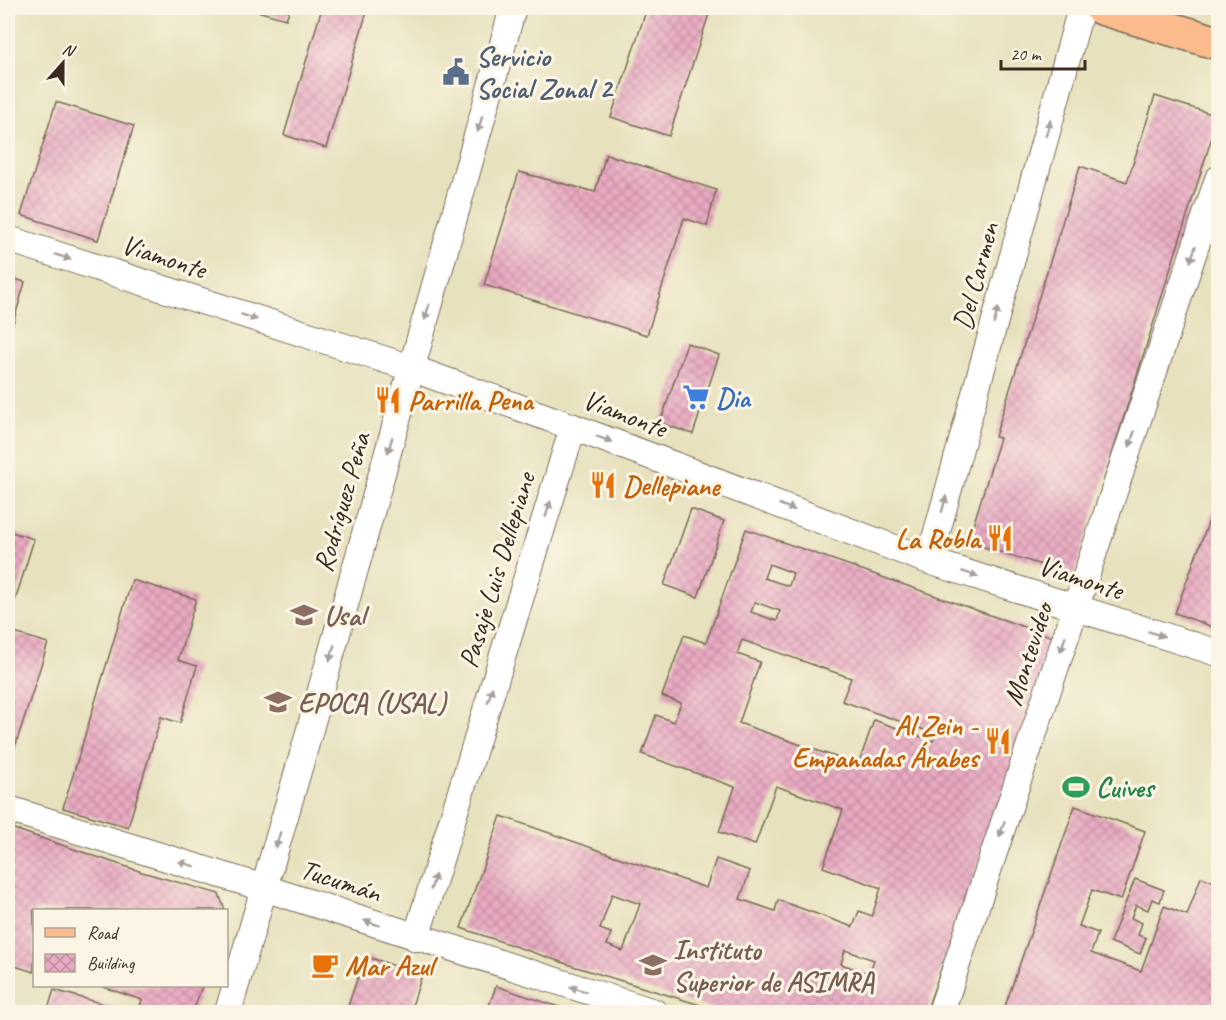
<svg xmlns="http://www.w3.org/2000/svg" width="1226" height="1020" font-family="Caveat,sans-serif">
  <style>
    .building { fill: url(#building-cross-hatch); fill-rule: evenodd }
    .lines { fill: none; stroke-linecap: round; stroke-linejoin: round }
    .street-casing { stroke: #776a56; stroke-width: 28 }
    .primary-casing { stroke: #776a56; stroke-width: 36 }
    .street { stroke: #fff; stroke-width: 26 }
    .primary { stroke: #fbbb8d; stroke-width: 33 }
    .oneway { fill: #a79f9a }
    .labels { text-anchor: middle; stroke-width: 6; stroke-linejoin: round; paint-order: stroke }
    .service-label { font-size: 28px; font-weight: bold; fill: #4e5e75; stroke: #fcf5e5; text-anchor: start }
    .street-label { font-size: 28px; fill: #3b2a1e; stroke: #fcf5e5 }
    .shop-label { font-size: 28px; font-weight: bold; fill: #366cbe; stroke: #fcf5e5; text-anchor: start }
    .food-label { font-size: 28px; font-weight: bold; fill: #c56008; stroke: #fcf5e5; text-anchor: start }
    .education-label { font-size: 28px; font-weight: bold; fill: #785e54; stroke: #fcf5e5; text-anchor: start }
    .leisure-label { font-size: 28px; font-weight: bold; fill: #27864d; stroke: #fcf5e5; text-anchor: start }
  </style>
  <defs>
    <pattern id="building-cross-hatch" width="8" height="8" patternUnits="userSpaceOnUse" patternTransform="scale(1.5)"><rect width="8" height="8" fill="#eaaac3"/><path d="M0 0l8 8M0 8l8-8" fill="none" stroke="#bf8b9e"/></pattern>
  </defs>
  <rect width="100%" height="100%" fill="#fcf5e5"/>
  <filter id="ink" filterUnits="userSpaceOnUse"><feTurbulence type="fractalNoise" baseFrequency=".0167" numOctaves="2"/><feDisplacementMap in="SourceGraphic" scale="12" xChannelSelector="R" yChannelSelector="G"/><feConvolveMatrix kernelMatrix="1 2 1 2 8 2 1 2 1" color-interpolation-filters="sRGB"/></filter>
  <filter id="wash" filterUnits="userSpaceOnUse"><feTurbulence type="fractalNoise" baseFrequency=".008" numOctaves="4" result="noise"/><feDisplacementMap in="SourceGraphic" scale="24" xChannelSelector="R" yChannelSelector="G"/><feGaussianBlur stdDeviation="1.35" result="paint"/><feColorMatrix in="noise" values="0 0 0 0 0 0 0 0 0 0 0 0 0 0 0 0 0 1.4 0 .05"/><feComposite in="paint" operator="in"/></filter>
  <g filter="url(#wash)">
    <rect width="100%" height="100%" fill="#e7e1be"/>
    <g id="blocks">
      <g class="building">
        <path d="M246,8h44l-4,11z"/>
        <path d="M322,8h46l-42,140 -42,-13z"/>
        <path d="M647,8h64l-42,128 -58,-19z"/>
        <path d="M1155,96l63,20v2l-144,457 -106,-33 32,-104 -5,-1 85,-271 47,16z"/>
        <path d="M56,102l78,24 -36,114 -77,-25z"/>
        <path d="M606,154l110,36 -9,36 -23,-8 -37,117 -163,-50 35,-113 76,20z"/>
        <path d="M8,277l17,5 -15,52h-2z"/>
        <path d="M687,343l32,12 -26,79 -33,-11z"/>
        <path d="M1218,496v133l-43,-16z"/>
        <path d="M691,509l33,12 -26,76 -34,-12z"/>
        <path d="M746,529l312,110 -132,373h-203l-150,-46 -112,-38 40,-112 205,72 10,-29 34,12 -10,28 35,12 3,-11 75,27 6,-16 13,5 9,-28 -58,-21 20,-57 -67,-24 -21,59 -36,-13 16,-45 -93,-33 14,-39 18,7 7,-19 -19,-7 22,-61 22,8zM769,564l24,9 -4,13 -25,-8zM755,602l25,9 -3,10 -26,-9zM742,640l109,38 -9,23 94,33 -3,7 -59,-21 -16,45 -119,-42 21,-61 -23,-8zM612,894l28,10 -17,47 -16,-6 4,-12 -11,-4zM845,950l29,10 -5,14 -28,-10z"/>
        <path d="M8,531l26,8 -19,62 -7,-2z"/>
        <path d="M132,580l64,19 -18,61 19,6 -17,57 -19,-6 -33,110 -65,-19z"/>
        <path d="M8,631l40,12 -40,126z"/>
        <path d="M1075,806l70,25 -24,69 -29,-10 -13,36 19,7 -7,20 50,18 23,-65 23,9 14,-38 17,6v129h-215z"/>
        <path d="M8,827l134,45 77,22 6,16h-191v62l-26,-8v-15l3,-13 -3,-2z"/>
        <path d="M1135,879l29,11 -4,12 -8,-3 -4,11 -12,-5 -5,13 11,5 -4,12 8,3 -6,16 -30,-12z"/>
        <path d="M365,956l57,19 -12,37h-64z"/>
        <path d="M104,986h98l-9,26h-55l4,-12 -39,-13z"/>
        <path d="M496,986l78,26h-87z"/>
        <path d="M54,990l78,22h-85z"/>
      </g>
    </g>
  </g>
  <g filter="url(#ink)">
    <use href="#blocks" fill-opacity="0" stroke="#776a56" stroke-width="1.5"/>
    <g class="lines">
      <defs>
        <g id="street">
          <path d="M8,239l403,129 162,59 356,134 289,92"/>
          <path d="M929,561l152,-553"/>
          <path d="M8,809l256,79 390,124"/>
          <path d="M416,938l157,-511"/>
          <path d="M228,1012l75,-258 210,-746"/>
          <path d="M941,1012l277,-833"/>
        </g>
        <path id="primary" d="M1101,8l117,35"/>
      </defs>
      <use href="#street" class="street-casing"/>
      <use href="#primary" class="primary-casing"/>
      <use href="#street" class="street"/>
      <use href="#primary" class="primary"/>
    </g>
    <defs><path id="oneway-solid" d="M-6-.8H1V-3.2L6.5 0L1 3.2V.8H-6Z" transform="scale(1.5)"/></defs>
    <g class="oneway">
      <use href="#oneway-solid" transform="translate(480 124) rotate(106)"/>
      <use href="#oneway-solid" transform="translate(1048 128) rotate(-75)"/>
      <use href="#oneway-solid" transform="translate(1193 254) rotate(108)"/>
      <use href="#oneway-solid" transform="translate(63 257) rotate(18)"/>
      <use href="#oneway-solid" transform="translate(427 312) rotate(106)"/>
      <use href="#oneway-solid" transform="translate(996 316) rotate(-75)"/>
      <use href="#oneway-solid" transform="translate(249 317) rotate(18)"/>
      <use href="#oneway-solid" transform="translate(604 439) rotate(21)"/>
      <use href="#oneway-solid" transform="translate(1132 439) rotate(108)"/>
      <use href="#oneway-solid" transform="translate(390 445) rotate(106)"/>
      <use href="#oneway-solid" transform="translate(944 504) rotate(-75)"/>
      <use href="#oneway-solid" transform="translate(787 507) rotate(21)"/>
      <use href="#oneway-solid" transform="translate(548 509) rotate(-73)"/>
      <use href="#oneway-solid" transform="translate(970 574) rotate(18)"/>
      <use href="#oneway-solid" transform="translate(1156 634) rotate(18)"/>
      <use href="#oneway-solid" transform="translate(1063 644) rotate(108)"/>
      <use href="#oneway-solid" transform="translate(332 653) rotate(106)"/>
      <use href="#oneway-solid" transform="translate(490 695) rotate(-73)"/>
      <use href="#oneway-solid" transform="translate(1002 829) rotate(108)"/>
      <use href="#oneway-solid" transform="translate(278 840) rotate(106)"/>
      <use href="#oneway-solid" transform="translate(187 864) rotate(-163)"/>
      <use href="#oneway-solid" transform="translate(433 882) rotate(-73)"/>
      <use href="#oneway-solid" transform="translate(372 923) rotate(-162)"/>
      <use href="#oneway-solid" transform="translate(578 989) rotate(-163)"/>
    </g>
  </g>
  <defs>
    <symbol id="civic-bare" viewBox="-9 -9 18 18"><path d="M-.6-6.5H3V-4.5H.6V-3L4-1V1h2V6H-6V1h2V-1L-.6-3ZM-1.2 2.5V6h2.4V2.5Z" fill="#5c6f8a" stroke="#fcf5e5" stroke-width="2.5" paint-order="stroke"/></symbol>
    <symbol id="supermarket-bare" viewBox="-9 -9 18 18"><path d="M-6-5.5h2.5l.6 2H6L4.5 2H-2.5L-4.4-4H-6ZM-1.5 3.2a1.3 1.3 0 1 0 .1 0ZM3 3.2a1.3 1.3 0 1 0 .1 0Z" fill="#3f7fe0" stroke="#fcf5e5" stroke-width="2.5" paint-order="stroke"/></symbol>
    <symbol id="restaurant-bare" viewBox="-9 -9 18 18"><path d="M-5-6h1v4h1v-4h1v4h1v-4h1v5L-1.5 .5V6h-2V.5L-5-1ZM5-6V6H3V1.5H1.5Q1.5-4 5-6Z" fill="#e8710a" stroke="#fcf5e5" stroke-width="2.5" paint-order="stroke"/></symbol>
    <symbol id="university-bare" viewBox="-9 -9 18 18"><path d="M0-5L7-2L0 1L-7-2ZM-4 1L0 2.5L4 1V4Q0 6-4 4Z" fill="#8d6e63" stroke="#fcf5e5" stroke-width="2.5" paint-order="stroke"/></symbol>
    <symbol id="stadium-bare" viewBox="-9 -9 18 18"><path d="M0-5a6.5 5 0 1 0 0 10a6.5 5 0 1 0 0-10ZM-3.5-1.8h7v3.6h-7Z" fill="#2e9e5b" stroke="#fcf5e5" stroke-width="2.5" paint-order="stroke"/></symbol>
    <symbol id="cafe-bare" viewBox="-9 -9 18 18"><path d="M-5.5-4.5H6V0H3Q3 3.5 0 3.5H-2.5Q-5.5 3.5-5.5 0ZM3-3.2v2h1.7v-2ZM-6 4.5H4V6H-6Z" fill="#e8710a" stroke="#fcf5e5" stroke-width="2.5" paint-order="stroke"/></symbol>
  </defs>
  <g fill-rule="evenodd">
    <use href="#civic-bare" x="437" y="53" width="38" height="38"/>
    <use href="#supermarket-bare" x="677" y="378" width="38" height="38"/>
    <use href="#restaurant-bare" x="369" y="381" width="38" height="38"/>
    <use href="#restaurant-bare" x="584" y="466" width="38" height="38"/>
    <use href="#restaurant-bare" x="981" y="519" width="38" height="38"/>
    <use href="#university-bare" x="285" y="596" width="38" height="38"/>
    <use href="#university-bare" x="259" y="683" width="38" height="38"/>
    <use href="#restaurant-bare" x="979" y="722" width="38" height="38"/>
    <use href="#stadium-bare" x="1057" y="768" width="38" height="38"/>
    <use href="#cafe-bare" x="306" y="946" width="38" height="38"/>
    <use href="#university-bare" x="634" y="946" width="38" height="38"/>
  </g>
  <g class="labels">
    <g class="service-label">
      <text x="476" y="66">Servicio<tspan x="476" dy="32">Social Zonal 2</tspan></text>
    </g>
    <g class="street-label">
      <text transform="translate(164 256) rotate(18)" y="10">Viamonte</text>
      <text transform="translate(975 276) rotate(-75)" y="10">Del Carmen</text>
      <text transform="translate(625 413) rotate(21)" y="10">Viamonte</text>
      <text transform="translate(341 502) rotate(-74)" y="10">Rodríguez Peña</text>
      <text transform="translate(496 570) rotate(-73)" y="10">Pasaje Luis Dellepiane</text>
      <text transform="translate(1081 577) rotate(18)" y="10">Viamonte</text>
      <text transform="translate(1027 654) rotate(-72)" y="10">Montevideo</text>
      <text transform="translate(341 880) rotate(18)" y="10">Tucumán</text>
    </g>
    <g class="shop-label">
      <text x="716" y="407">Dia</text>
    </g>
    <g class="food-label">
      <text x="408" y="410">Parrilla Pena</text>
      <text x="623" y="495">Dellepiane</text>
      <text x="980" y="548" text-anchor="end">La Robla</text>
      <text x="978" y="735" text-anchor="end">Al Zein -<tspan x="978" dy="32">Empanadas Árabes</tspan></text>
      <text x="345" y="975">Mar Azul</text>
    </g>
    <g class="education-label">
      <text x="324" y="625">Usal</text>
      <text x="298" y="712">EPOCA (USAL)</text>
      <text x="673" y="959">Instituto<tspan x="673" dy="32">Superior de ASIMRA</tspan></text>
    </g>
    <g class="leisure-label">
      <text x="1096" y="797">Cuives</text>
    </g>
  </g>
  <rect width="1226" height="1020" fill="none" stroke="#fcf5e5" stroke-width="30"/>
  <rect x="33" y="909" width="195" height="78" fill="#fcf5e5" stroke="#afa495" stroke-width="1.5"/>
  <rect x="45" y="928" width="30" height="9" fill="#fbbb8d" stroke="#afa495" stroke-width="1.5"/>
  <text x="87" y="939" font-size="18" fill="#3b2a1e">Road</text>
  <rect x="45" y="954" width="30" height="18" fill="url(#building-cross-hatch)" stroke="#afa495" stroke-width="1.5"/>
  <text x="87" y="969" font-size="18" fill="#3b2a1e">Building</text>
  <g transform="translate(63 63) rotate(21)" stroke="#fcf5e5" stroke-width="4.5" paint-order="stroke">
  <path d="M0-4.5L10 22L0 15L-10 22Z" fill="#3b2a1e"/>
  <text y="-9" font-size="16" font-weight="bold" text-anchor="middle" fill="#3b2a1e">N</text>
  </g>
  <path d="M1001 60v9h84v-9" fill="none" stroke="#3b2a1e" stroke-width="3"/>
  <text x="1010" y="60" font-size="18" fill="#3b2a1e" stroke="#fcf5e5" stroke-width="4.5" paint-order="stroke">20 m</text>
</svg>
